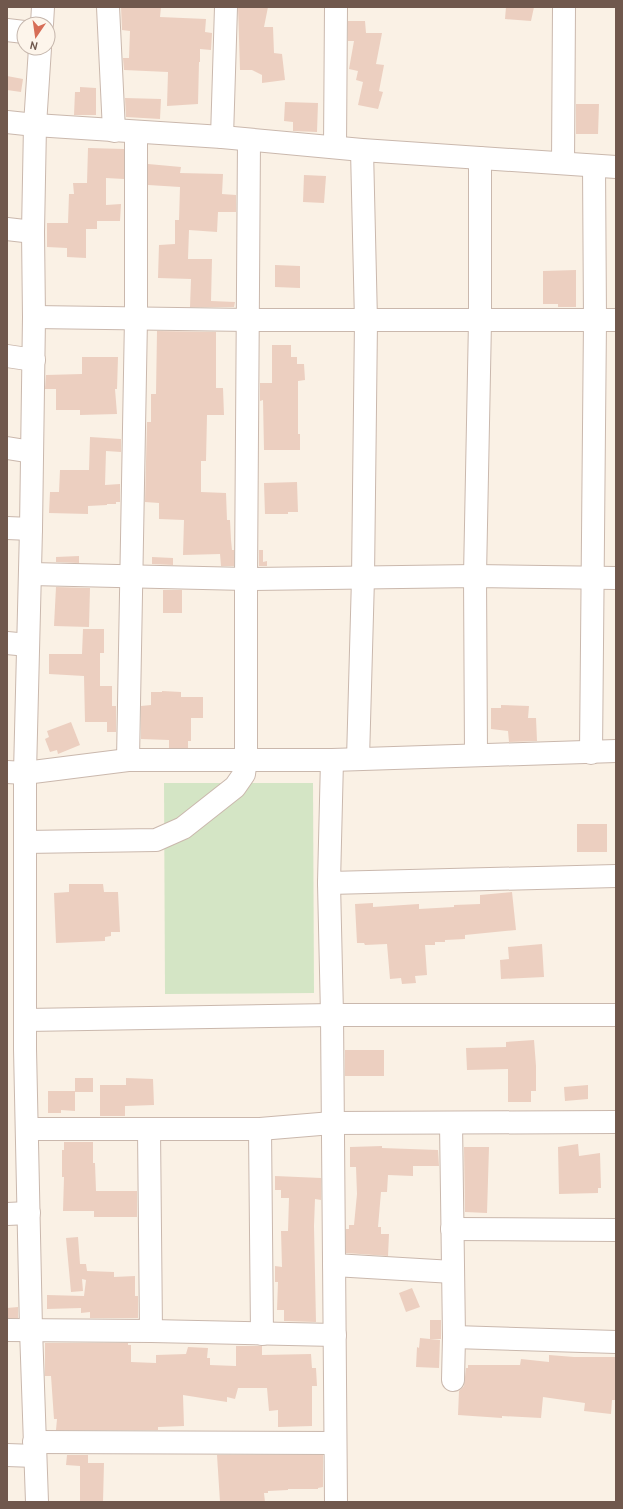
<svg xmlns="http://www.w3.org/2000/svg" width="623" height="1509" font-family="Cabin,sans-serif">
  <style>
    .grass { fill: #d4e5c5 }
    .building { fill: #eccfc0 }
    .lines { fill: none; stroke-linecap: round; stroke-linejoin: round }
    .minor-casing { stroke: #cab8ad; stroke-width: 24 }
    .minor { stroke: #fff; stroke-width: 22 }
  </style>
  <rect width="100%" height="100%" fill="#faf1e5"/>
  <path class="grass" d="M164,783h149l1,210 -149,1z"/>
  <g class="building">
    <path d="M121,7h40l-1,10 46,2 -1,13 7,1 -1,17 -11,-1v13h-1l-1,42 -31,2 1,-34 -44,-2 -1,-12h6l1,-27 -8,-1z"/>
    <path d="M238,7h30l-4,20h9l1,26 8,1 3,26 -23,3v-8l-10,-5h-12z"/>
    <path d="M506,7h28l-3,14 -26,-2z"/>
    <path d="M348,21h17l1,12h16l-6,31 8,1 -5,26 4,1 -5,17 -20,-4 5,-23 -7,-2 2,-9 -9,-2 5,-28h-6z"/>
    <path d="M7,76l16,3 -2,13 -14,-2z"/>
    <path d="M80,87l16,1v27h-22l1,-23h5z"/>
    <path d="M125,98l36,1 -1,20 -34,-2z"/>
    <path d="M285,102l33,1 -1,29 -24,-1v-9l-9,-1z"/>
    <path d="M576,104h23l-1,30h-22z"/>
    <path d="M88,148l36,1v30l-18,-1v27l15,-1 -1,17h-23v8h-11v29l-19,-1v-9l-20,-1v-24h21l1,-29h5l-1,-11h14z"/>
    <path d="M148,164l33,3 -1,6 43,1 -1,20 14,1v17h-18l-1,20 -28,-2 -1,29h24l-1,42 24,1 -1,5h-44l1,-28 -33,-1 1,-33 16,-1v-24h4l1,-33 -32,-2z"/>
    <path d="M304,175l22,1 -2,27 -21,-1z"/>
    <path d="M275,265l25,1v22l-25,-1z"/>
    <path d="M576,270v37h-18v-3h-15v-33z"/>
    <path d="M157,331l59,1v56h7l1,27h-17l-1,46h-5v31l25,1 1,27h3l1,20 1,10h2v16h-13l-1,-12 -37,1 1,-35 -25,-1v-16l-14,-1 2,-80h4v-28h5z"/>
    <path d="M272,345h19v12h6v7h7l1,16 -7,1v53h2v16h-36l-1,-50 -3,1v-18h12z"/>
    <path d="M82,357h36l-1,32h-2l2,25 -37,1v-5h-24v-21h-11l1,-14 36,-1z"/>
    <path d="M90,437l31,2v13l-15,-1 -1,34 15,-1v18h-4v2h-9v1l-19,1v8l-39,-1 1,-21h9l1,-22h29z"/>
    <path d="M297,482l1,30h-10v2h-23l-1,-31z"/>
    <path d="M259,550h4v12l4,-1v5h-8z"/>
    <path d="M79,556v7l-23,-1v-5z"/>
    <path d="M152,557l21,1v7l-21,-1z"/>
    <path d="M56,587l34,1 -1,39 -35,-1z"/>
    <rect x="163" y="590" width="19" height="23"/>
    <path d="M83,629h21v24h-4v33h12v20h4v26h-9v-10h-22l-1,-46 -35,-2v-20h33z"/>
    <path d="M162,691l19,1v5h22v21h-12v23h-3v7h-19v-8l-28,-1v-33l10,-1v-13h11z"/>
    <path d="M501,705l28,1 -1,12h8l1,23 -28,1 -1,-11 -17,-2v-21h10z"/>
    <path d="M71,722l9,23 -22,9 -1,-4 -7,2 -5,-13 4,-2 -2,-6z"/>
    <rect x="577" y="824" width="30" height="28"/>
    <path d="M69,884h34l1,8h14l2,40h-9v4l-6,1v4l-49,2 -2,-50 15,-1z"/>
    <path d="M512,892l4,38 -51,5v4l-20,1v2h-10v3h-10l2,30 -12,1 1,7 -14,1 -1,-6 -11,1 -3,-35 -22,1 -1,-2h-7l-2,-39 18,-1v4l46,-3v5l35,-2v-2l26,-1v-9z"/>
    <path d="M542,944l2,33 -43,2 -1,-19 9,-1 -1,-12z"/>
    <path d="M534,1040l2,26v25h-5v11h-23v-33l-41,1 -1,-22 40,-1v-5z"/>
    <rect x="345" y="1050" width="39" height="26"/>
    <rect x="75" y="1078" width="18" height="14"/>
    <path d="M126,1078l27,1 1,26 -29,1v10h-25v-31h26z"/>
    <path d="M588,1085v14l-23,2 -1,-14z"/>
    <path d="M48,1091h27v20l-14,-1v3h-13z"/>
    <path d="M64,1142h29v21h2l1,28h41v26h-43v-6h-31l1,-34h-2v-27h2z"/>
    <path d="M578,1144l1,12 21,-3 1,35h-3v5l-39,1 -1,-47z"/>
    <path d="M382,1146v2l56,2 1,16h-26v10l-25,-1 -1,17h-6l-3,35h3v7h8l-1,22 -42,-3v-24h3v-4h5l3,-31 -1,-27h-6v-20z"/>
    <path d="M464,1147h25l-2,66 -22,-1z"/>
    <path d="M275,1176l46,2v22l-6,-1 -1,27 2,96 -32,-1v-11h-7l1,-28h-3v-16l7,1 -1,-36h7l1,-33h-8v-8h-6z"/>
    <path d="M78,1237l2,27h6l1,7 27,1v5l21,-1v20h3v22h-48v-6l-9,1v-5l-34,1v-14l37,1 2,-16 -4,-1 1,12 -12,1 -5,-54z"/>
    <path d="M412,1288l8,19 -14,5 -7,-19z"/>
    <path d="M18,1307v11h-11v-10z"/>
    <rect x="430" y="1320" width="11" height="19"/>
    <path d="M420,1338l20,2 -1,28 -23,-1 1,-20 2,1z"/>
    <path d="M45,1343h83v2h3v17l25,1v-8l30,-1 2,-7 20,1 -1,10h3v7l26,1v-20h26v9l49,-1 1,14h4l1,18h-5v40l-34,1v-17l-9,1 -2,-23h-29l-3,11 -8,-2v5l-44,-7 1,31 -26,1v3h-102l1,-11h-3l-3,-43h-6z"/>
    <path d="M549,1355l25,2h42v43h-4l-1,14 -27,-3 1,-8 -42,-6 -2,21 -39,-2v2l-44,-3 1,-24 5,-5 2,-18h2v-3h52l1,-6 28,3z"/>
    <path d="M67,1455h21v8h16l-1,39h-23v-36l-14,-1z"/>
    <path d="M217,1455h106v32l-5,1v1h-30v1l-20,1v2h-4l1,9h-45z"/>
  </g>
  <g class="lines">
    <defs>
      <g id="minor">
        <path d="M108,7l6,124"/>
        <path d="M42,24l1,-17"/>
        <path d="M7,30l17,2"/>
        <path d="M7,122l28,3 187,12 140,13 254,17"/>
        <path d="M222,137l4,-130"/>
        <path d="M335,147l1,-140"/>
        <path d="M563,163l1,-156"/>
        <path d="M7,229l26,3"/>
        <path d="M34,317l215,3h367"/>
        <path d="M7,356l27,4"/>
        <path d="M7,448l25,4"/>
        <path d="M7,528l24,1"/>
        <path d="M31,574l215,5 229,-3 141,2"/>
        <path d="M7,643l21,2"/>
        <path d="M591,753l4,-433 -1,-154"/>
        <path d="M476,755l-1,-179 5,-255v-163"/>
        <path d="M358,759l5,-181 3,-257 -4,-171"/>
        <path d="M128,760l8,-442v-186"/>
        <path d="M332,760l-3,123 3,132 4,487"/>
        <path d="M7,772l18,1 103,-13h204l284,-9"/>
        <path d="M25,842l131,-2 27,-12 52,-41 9,-13 2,-15v-180l3,-439"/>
        <path d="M329,883l287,-7"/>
        <path d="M26,1020l306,-5h284"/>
        <path d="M451,1123l3,214 -1,43"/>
        <path d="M27,1129h233l72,-6 284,-1"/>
        <path d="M260,1129l2,205"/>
        <path d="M149,1130l2,201"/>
        <path d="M7,1214l22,-1"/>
        <path d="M452,1229l164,1"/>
        <path d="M334,1265l119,7"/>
        <path d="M7,1330l144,1 184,4"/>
        <path d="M454,1337l162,5"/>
        <path d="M34,1442l301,1"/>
        <path d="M7,1455l28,1"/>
        <path d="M37,1502l-6,-173 -6,-280v-276l6,-244 3,-212 -1,-85 2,-107 5,-77"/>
      </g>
    </defs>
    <use href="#minor" class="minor-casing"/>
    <use href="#minor" class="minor"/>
  </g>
  <rect width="623" height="1509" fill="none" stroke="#70584d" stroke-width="16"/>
  <g transform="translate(36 36) rotate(193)"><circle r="19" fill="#fdf5eb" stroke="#c5b6ac"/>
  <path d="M0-3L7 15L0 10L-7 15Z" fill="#d76e57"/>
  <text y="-6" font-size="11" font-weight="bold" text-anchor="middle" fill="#70584d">N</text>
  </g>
</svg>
